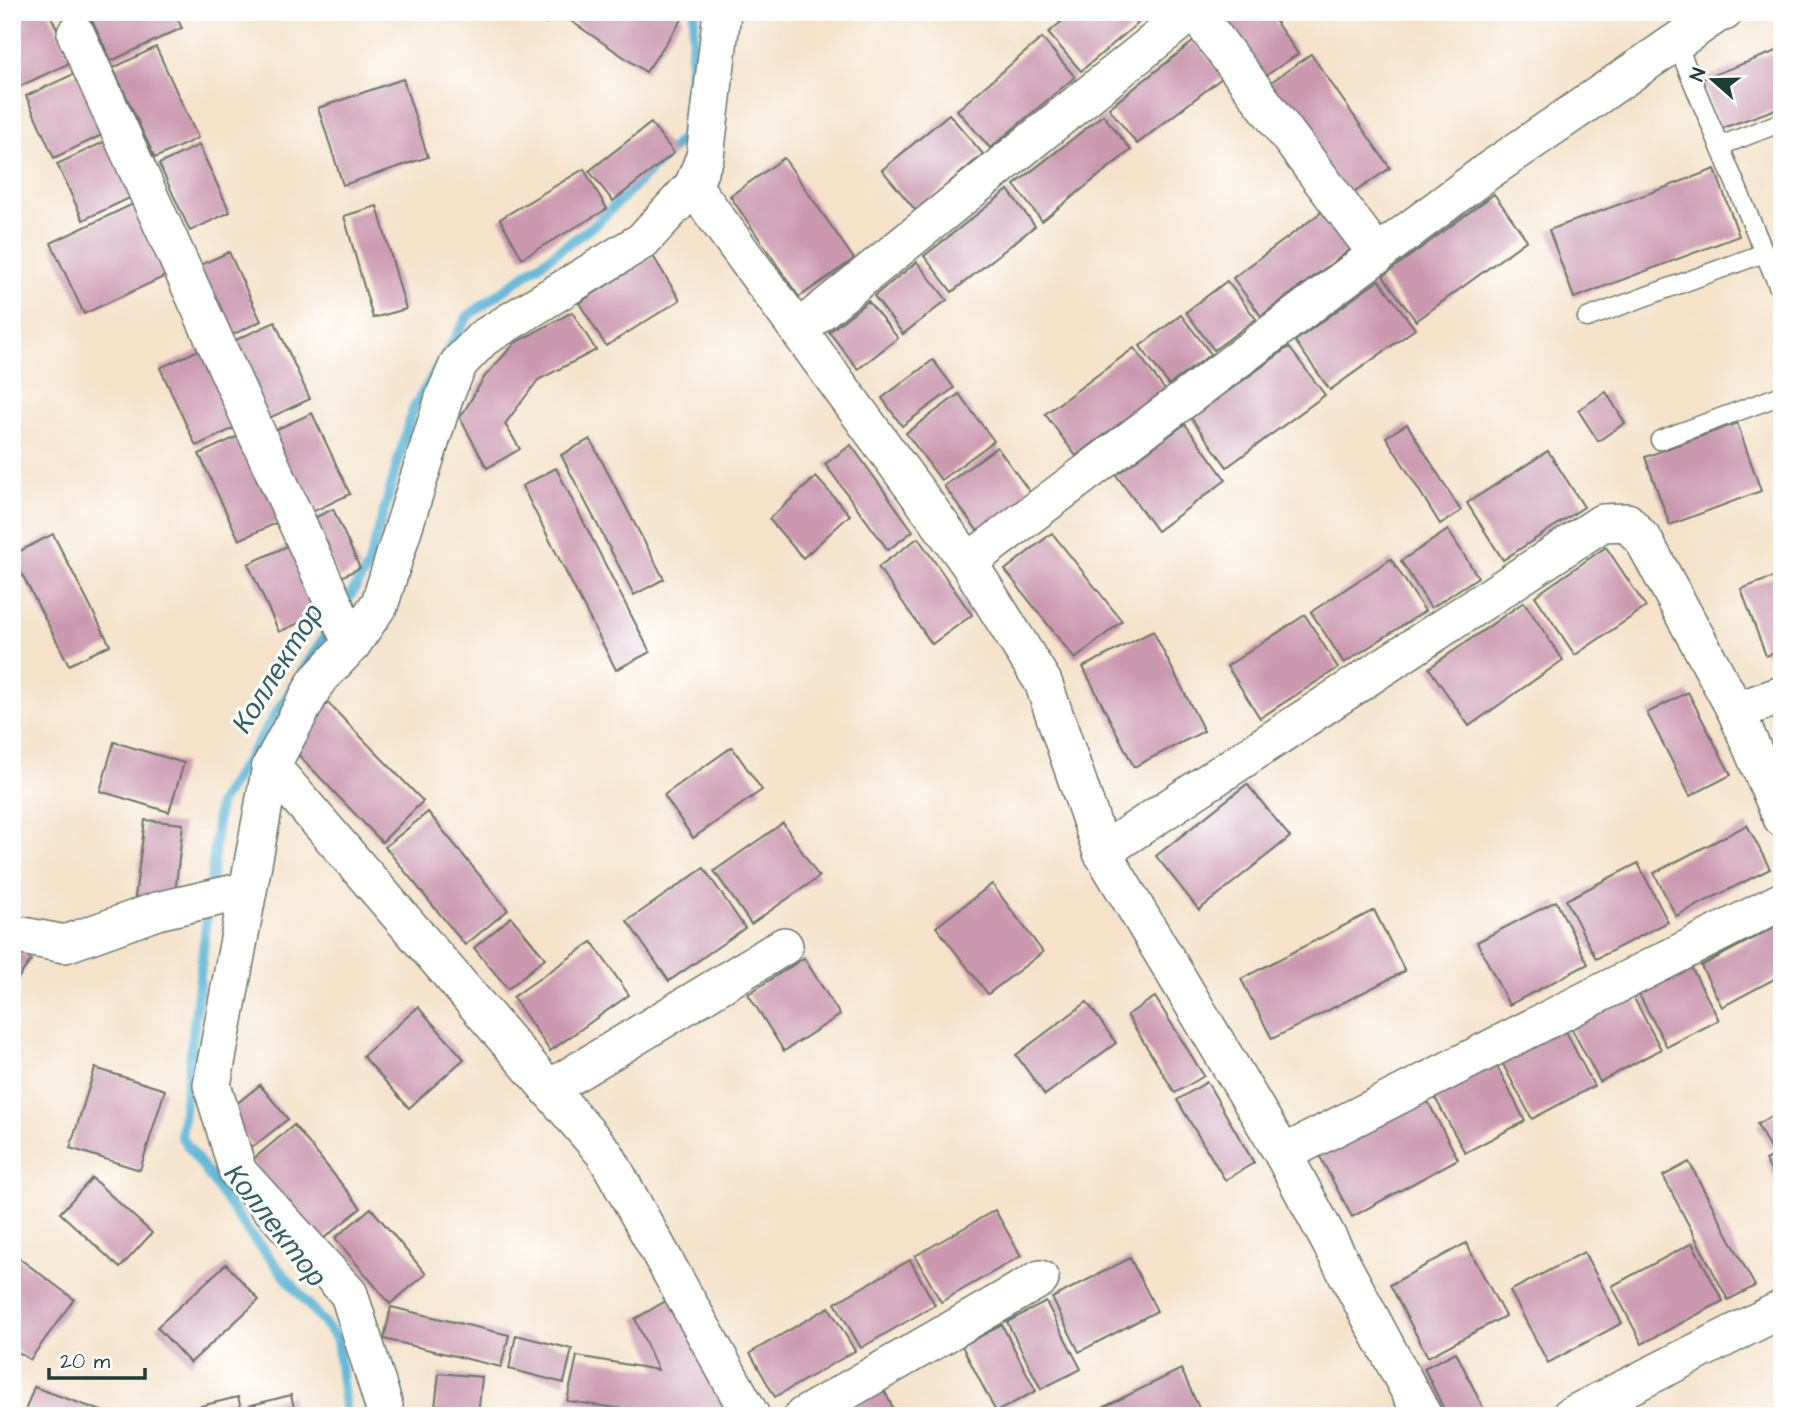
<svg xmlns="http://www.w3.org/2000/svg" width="1794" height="1428" font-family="'Architects Daughter',sans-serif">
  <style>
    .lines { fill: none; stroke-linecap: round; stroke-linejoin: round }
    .stream { stroke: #59b5d7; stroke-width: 10 }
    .building { fill: #ca99b0 }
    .lane-casing { stroke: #6a7768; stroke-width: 21 }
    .street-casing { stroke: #6a7768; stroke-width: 40 }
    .lane { stroke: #fff; stroke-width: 18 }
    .street { stroke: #fff; stroke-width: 37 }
    .labels { text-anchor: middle; stroke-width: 6; stroke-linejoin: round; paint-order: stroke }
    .water-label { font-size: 28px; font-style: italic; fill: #306165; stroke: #fff }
  </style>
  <rect width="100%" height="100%" fill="#fff"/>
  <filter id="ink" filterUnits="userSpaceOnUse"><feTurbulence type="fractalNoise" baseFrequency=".0143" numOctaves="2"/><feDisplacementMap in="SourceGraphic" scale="14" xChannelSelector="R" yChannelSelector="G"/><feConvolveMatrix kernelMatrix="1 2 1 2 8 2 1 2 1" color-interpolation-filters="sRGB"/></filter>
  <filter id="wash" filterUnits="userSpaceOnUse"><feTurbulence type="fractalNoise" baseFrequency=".00686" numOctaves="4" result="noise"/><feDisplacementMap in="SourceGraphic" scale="28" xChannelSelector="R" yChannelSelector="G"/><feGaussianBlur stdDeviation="1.57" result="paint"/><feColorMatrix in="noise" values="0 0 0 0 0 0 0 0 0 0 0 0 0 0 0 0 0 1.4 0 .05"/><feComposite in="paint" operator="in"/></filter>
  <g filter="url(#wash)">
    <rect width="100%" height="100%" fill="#f5e2c9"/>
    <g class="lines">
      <g class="stream">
        <path d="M345,604l23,-37 45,-158 55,-93 129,-93 88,-87 10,-124"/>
        <path d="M210,893l9,-89 114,-181"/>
        <path d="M208,908l-27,228 69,98 87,105 9,77"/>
      </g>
    </g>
    <g id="blocks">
      <g class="building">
        <path d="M12,12h37l23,50 -60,28z"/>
        <path d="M88,12h86l8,16 -71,33z"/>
        <path d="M530,12h23l-7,11z"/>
        <path d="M568,12h106l9,6 -37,54 -81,-55z"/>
        <path d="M1073,12h78l-70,59 -33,-38z"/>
        <path d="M1216,12h53l29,42 -37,25z"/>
        <path d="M1042,38l33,39 -85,71 -33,-38z"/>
        <path d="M1194,41l29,36 -86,67 -28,-36z"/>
        <path d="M156,47l42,91 -43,20 -42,-90z"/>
        <path d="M1782,49v58l-62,22 -18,-50z"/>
        <path d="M1311,54l79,114 -44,30 -79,-113z"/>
        <path d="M76,73l28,61 -50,24 -28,-62z"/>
        <path d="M403,79l25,78 -85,28 -25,-77z"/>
        <path d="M949,114l34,40 -67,57 -34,-41z"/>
        <path d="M1103,115l28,35 -89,71 -28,-36z"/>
        <path d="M651,123l23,30 -61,48 -24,-30z"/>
        <path d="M108,140l26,56 -51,24 -26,-56z"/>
        <path d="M199,145l31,67 -40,19 -31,-67z"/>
        <path d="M784,158l70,101 -55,38 -69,-101z"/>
        <path d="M584,169l23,40 -85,49 -22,-39z"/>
        <path d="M1715,169l24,67 -165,62 -25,-68z"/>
        <path d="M1008,190l27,36 -83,66 -28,-36z"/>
        <path d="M1494,194l33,46 -111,81 -33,-45z"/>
        <path d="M137,202l33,72 -86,40 -33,-71z"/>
        <path d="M377,206l29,103 -33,9 -29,-102z"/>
        <path d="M1323,211l28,38 -90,67 -28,-38z"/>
        <path d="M229,252l32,69 -35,17 -32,-70z"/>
        <path d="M653,256l27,44 -74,46 -27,-43z"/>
        <path d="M917,262l30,38 -44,34 -29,-38z"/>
        <path d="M1379,280l36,49 -85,61 -35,-49z"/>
        <path d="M1227,281l29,38 -42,31 -28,-38z"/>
        <path d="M868,301l30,37 -40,31 -29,-37z"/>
        <path d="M572,312l24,38 -58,30 -33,44 15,25 -33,19 -27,-50 25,-42 30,-33z"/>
        <path d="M1181,315l30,39 -42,31 -29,-39z"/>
        <path d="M275,322l35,77 -45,21 -36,-77z"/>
        <path d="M205,347l36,78 -45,21 -36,-78z"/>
        <path d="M1289,347l36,48 -98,72 -36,-49z"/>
        <path d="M1134,348l31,42 -89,66 -31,-42z"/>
        <path d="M933,360l21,28 -52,38 -20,-28z"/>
        <path d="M1606,392l19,31 -27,18 -20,-31z"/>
        <path d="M959,394l35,47 -53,39 -35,-47z"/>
        <path d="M312,413l38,81 -42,20 -37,-82z"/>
        <path d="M1737,423l24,68 -91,34 -25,-68z"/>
        <path d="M1185,424l41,56 -69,51 -41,-56z"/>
        <path d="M1407,424l54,87 -21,13 -54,-87z"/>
        <path d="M245,433l40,86 -46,21 -40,-86z"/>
        <path d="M590,439l74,140 -30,16 -73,-140z"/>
        <path d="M851,445l62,86 -25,19 -63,-86z"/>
        <path d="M997,447l35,48 -52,39 -36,-48z"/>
        <path d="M1548,451l36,56 -81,53 -36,-57z"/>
        <path d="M556,468l94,184 -34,18 -94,-184z"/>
        <path d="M816,477l34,38 -47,43 -34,-39z"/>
        <path d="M333,509l27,59 -21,10 -27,-59z"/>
        <path d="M1448,530l30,47 -47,31 -30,-47z"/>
        <path d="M1052,533l70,88 -47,38 -70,-89z"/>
        <path d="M53,534l57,111 -41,20 -57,-110z"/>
        <path d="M918,538l54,77 -40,29 -54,-77z"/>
        <path d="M296,542l32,68 -49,22 -31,-68z"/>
        <path d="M1606,547l40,60 -71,48 -40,-59z"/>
        <path d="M1391,559l34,52 -81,52 -33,-51z"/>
        <path d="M1782,574v76l-16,6 -25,-67z"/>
        <path d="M1524,602l39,58 -94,66 -40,-58z"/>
        <path d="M1305,615l33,53 -78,50 -33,-52z"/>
        <path d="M1153,631l51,100 -70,36 -51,-100z"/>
        <path d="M1688,692l43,83 -41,21 -43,-83z"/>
        <path d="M328,703l95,98 -41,41 -95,-99z"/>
        <path d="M114,742l70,21 -15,49 -69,-21z"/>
        <path d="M732,747l30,43 -69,48 -29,-43z"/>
        <path d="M1247,784l43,53 -91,73 -43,-54z"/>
        <path d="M428,812l80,98 -43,35 -80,-98z"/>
        <path d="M145,820l38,4 -9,78 -39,-5z"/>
        <path d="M783,823l36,54 -68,47 -37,-53z"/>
        <path d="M1747,825l23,44 -94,47 -22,-43z"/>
        <path d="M1638,863l30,59 -72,37 -30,-59z"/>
        <path d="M704,868l41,60 -76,53 -42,-60z"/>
        <path d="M992,884l51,68 -55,42 -52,-67z"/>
        <path d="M1556,901l32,63 -79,41 -32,-63z"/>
        <path d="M1374,910l31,61 -133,68 -31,-60z"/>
        <path d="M511,917l34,41 -37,31 -34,-41z"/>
        <path d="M1782,923v52l-60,32 -21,-41z"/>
        <path d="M592,942l37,53 -79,56 -37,-54z"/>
        <path d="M12,946l19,14 -19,27z"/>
        <path d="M804,958l36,57 -56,36 -36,-57z"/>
        <path d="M1687,959l32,61 -52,27 -32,-60z"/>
        <path d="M1629,989l32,60 -61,33 -32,-60z"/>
        <path d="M1155,997l49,79 -29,17 -48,-78z"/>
        <path d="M1087,1002l29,41 -71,52 -29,-40z"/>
        <path d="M418,1007l46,52 -55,49 -46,-52z"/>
        <path d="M1563,1026l31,60 -62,33 -32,-60z"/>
        <path d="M1495,1062l30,59 -60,32 -32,-59z"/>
        <path d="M95,1068l70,22 -25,80 -70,-22z"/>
        <path d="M1207,1082l47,81 -29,17 -48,-80z"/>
        <path d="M260,1085l28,34 -35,28 -28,-34z"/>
        <path d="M1426,1098l32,61 -106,58 -33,-62z"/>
        <path d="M1782,1111v32l-12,6 -13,-25z"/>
        <path d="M294,1125l67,83 -43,35 -67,-82z"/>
        <path d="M1782,1151v40l-17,-31z"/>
        <path d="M1689,1162l66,124 -27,14 -65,-124z"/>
        <path d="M92,1178l60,55 -32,35 -60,-55z"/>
        <path d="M371,1208l55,66 -36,30 -55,-66z"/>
        <path d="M995,1210l26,46 -80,46 -26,-46z"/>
        <path d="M1466,1243l39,73 -77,41 -38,-72z"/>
        <path d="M1692,1243l31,58 -81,43 -30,-58z"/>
        <path d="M1584,1252l38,71 -74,40 -38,-72z"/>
        <path d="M12,1253l62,46 -44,61 -18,-12z"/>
        <path d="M1130,1258l27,53 -78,41 -27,-54z"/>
        <path d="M910,1260l25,45 -74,43 -26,-45z"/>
        <path d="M226,1264l33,36 -69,63 -33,-36z"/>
        <path d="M671,1298l60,118h-59l-105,-15 10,-45 81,14 -23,-51z"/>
        <path d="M1046,1302l35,67 -40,20 -34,-67z"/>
        <path d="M391,1307l118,28 -8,32 -117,-28z"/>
        <path d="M829,1307l26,44 -80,46 -25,-44z"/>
        <path d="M1002,1325l34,66 -40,21 -34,-66z"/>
        <path d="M516,1335l56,14 -8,34 -55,-14z"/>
        <path d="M1456,1352l31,64h-40l-23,-48z"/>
        <path d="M1181,1369l18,39 -15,8h-76l-4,-9z"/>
        <path d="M439,1373l43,4 -4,39h-44z"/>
        <path d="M34,1387l79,28v1h-90z"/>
        <path d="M884,1390l13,26h-63z"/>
        <path d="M291,1395l5,21h-46l-2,-10z"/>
        <path d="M238,1397l5,19h-54l-1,-7z"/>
      </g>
    </g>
  </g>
  <g filter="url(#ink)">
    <use href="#blocks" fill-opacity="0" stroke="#6a7768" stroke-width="2"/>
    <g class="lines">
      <defs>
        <g id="lane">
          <path d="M1676,42l106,253"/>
          <path d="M1720,146l62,-24"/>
          <path d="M1587,318l177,-65"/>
          <path d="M1660,440l122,-45"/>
        </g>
        <g id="street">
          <path d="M1195,12l183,243"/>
          <path d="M76,34l276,610"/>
          <path d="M693,186l275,376 75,120 59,170 181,302 140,262"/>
          <path d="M799,329l392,-317"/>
          <path d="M968,562l520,-391 229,-157 7,-2"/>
          <path d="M1736,711l46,-16"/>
          <path d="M271,766l334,388 146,262"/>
          <path d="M1102,852l500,-329 25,-1 17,19 92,170 46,107"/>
          <path d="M12,934l53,10 92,-33 91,-21"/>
          <path d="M549,1089l235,-143"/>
          <path d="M1283,1154l499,-253"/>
          <path d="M384,1416v-10l-35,-112 -111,-122 -26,-87 59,-319 45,-84 36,-38 28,-41 65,-208 14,-32 24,-25 159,-97 51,-55 12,-29 17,-145"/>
          <path d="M803,1416l237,-137"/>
          <path d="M1570,1416l212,-107"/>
        </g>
      </defs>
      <use href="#lane" class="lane-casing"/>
      <use href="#street" class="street-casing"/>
      <use href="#lane" class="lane"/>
      <use href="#street" class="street"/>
    </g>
  </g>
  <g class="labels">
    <g class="water-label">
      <text transform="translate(277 668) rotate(-58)" y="10">Коллектор</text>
      <text transform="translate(276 1225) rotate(52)" y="10">Коллектор</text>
    </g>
  </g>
  <rect width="1794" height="1428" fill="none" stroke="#fff" stroke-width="42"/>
  <g transform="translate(1713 80) rotate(290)" stroke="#ffffff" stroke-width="5" paint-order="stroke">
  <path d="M0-5L12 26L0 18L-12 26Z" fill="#1f3d34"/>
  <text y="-10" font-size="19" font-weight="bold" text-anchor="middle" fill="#1f3d34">N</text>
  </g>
  <path d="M49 1368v10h96v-10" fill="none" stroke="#1f3d34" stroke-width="3.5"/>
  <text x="60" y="1368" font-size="21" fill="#1f3d34" stroke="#ffffff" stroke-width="5" paint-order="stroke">20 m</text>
</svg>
